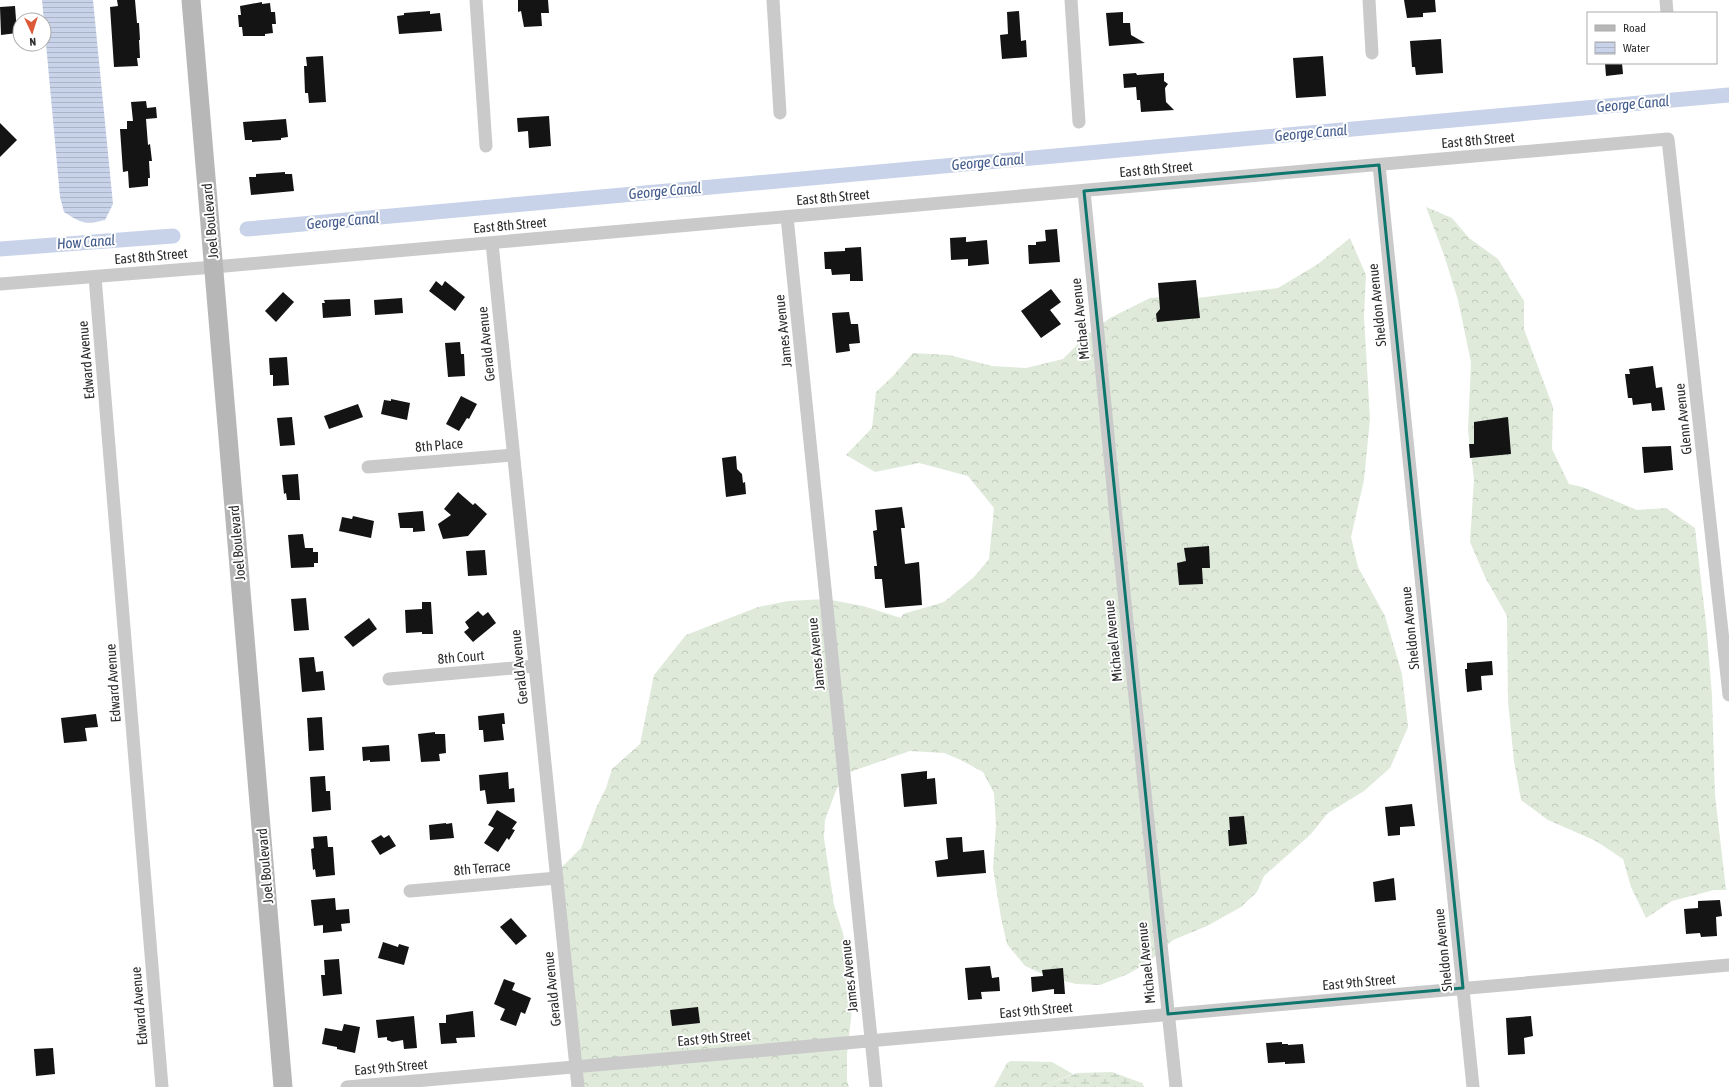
<svg xmlns="http://www.w3.org/2000/svg" width="1729" height="1087" font-family="'Asap Condensed',sans-serif">
  <style>
    .forest { fill: url(#forest-crowns) }
    .wetland { fill: url(#wetland-marsh) }
    .water { fill: url(#water-rules) }
    .lines { fill: none; stroke-linecap: round; stroke-linejoin: round }
    .canal { stroke: #c8d3e9; stroke-width: 15 }
    .building { fill: #141414 }
    .minor { stroke: #cacaca; stroke-width: 13 }
    .secondary { stroke: #b7b7b7; stroke-width: 19 }
    .marked { fill: none; stroke: #0f766e; stroke-width: 3; stroke-linejoin: round }
    .labels { text-anchor: middle; stroke-width: 4; stroke-linejoin: round; paint-order: stroke }
    .street-label { font-size: 14px; fill: #2d2d2d; stroke: #fff }
    .water-label { font-size: 15px; font-style: italic; fill: #40598a; stroke: #fff }
  </style>
  <defs>
    <pattern id="forest-crowns" width="20" height="18" patternUnits="userSpaceOnUse"><rect width="20" height="18" fill="#dfeadb"/><path d="M2 6a3 3 0 1 1 6 0M12 15a3 3 0 1 1 6 0" fill="none" stroke="#c0c9bc"/></pattern>
    <pattern id="wetland-marsh" width="20" height="14" patternUnits="userSpaceOnUse"><rect width="20" height="14" fill="#dfeadb"/><path d="M1 5h8M5 5V1M11 12h8M15 12V8" fill="none" stroke="#c0c9bc"/></pattern>
    <pattern id="water-rules" width="6" height="5" patternUnits="userSpaceOnUse"><rect width="6" height="5" fill="#c8d3e9"/><path d="M0 2.5h6" fill="none" stroke="#acb5c8"/></pattern>
  </defs>
  <rect width="100%" height="100%" fill="#fff"/>
  <g class="forest">
    <path d="M1426,207l26,11 17,20 29,21 26,42v28l29,78 -1,42 17,35 13,3 55,23 29,-2 29,20 12,104 5,64 3,99 11,95h-12l-42,11 -26,17 -15,-31 -8,-28 -27,-18 -48,-21 -27,-20 -7,-39 -6,-59 -1,-86 -22,-39 -15,-35 4,-63 -6,-48 3,-69 -13,-62 -14,-45z"/>
    <path d="M1350,238l16,37 -2,41 6,103 -6,61 -13,57 7,30 27,49 17,58 6,53 -18,41 -26,23 -36,22 -18,22 -46,41 -7,16 -16,15 -34,19 -34,14 -23,21 -22,13 -28,11 -23,-1 -23,-5 -29,-13 -18,-22 -6,-26 -8,-50 3,-43 -2,-32 -11,-21 -22,-12 -17,-7 -34,-2 -60,21 -13,16 -12,32 -1,18 10,67 9,28 11,58 -7,63v27l2,6h-272l-22,-213 26,-26 16,-42 9,-18 6,-19 28,-25 14,-69 32,-40 72,-28 30,-6 38,-2 37,7 38,12 2,-4 41,-12 30,-25 15,-18 5,-51 -26,-32 -49,-13 -44,9 -29,-17 26,-27 4,-36 17,-16 20,-23 36,2 43,11 34,2 37,-9 25,-25 22,-16 40,-20 43,-4 4,4 81,-10 40,-24z"/>
    <path d="M1011,1061l41,1 21,12 -26,10 -3,3h-50l13,-24z"/>
  </g>
  <path class="wetland" d="M1112,1072l30,11 2,4h-100l3,-3 30,-11z"/>
  <path class="water" d="M42,0h51l20,204 -8,16c-20,5 -24,3 -41,-8l-4,-15z"/>
  <g class="lines">
    <g class="canal">
      <path d="M247,229l1482,-134"/>
      <path d="M0,249l173,-13"/>
    </g>
  </g>
  <g class="building">
    <path d="M117,0h18l2,23h2l1,17h-1l1,18h-3l1,8 -24,1 -4,-60 8,-1z"/>
    <path d="M518,0h30l1,13h-8l1,13 -18,1 -3,-16 -3,1z"/>
    <path d="M1404,0h31l1,12 -13,1v4l-16,1z"/>
    <path d="M262,2v2l8,-1 1,9h4l1,12h-4l1,9 -8,1v2h-22l-1,-9h-3l-1,-12h3l-1,-9z"/>
    <path d="M15,6l2,27 -16,2 -1,-28z"/>
    <path d="M430,11v3l10,-1 2,18 -43,3 -2,-18 7,-1v-2z"/>
    <path d="M1019,11l2,30 5,-1 1,17 -25,2 -2,-24 8,-1 -1,-22z"/>
    <path d="M1123,12v11h7l1,12 14,8 -36,3 -3,-33z"/>
    <path d="M1441,39l2,34 -27,2 -1,-8h-3l-2,-26z"/>
    <path d="M323,56l3,46 -17,1 -1,-10h-3l-1,-27h3l-1,-9z"/>
    <path d="M1323,56l3,40 -30,2 -3,-40z"/>
    <path d="M1605,63h17l1,11 -17,2z"/>
    <path d="M1136,73l1,2 27,-2v8l4,3 -3,4 1,14 8,8 -33,2 -1,-12h-3l-1,-13 -12,1 -1,-14z"/>
    <path d="M146,101l1,7 9,-1 1,11 -11,1 2,26 2,-1 2,17h-3l1,17h-2v8l-19,2 -1,-17 -5,1 -3,-43h7v-8h6l-2,-19z"/>
    <path d="M549,116l2,30 -22,2 -1,-17 -10,1 -1,-14z"/>
    <path d="M286,119l2,18 -7,1v2l-29,2v-2h-7l-2,-18z"/>
    <path d="M0,123l17,17 -17,17z"/>
    <path d="M285,172v2h7l2,17 -43,4 -2,-18h7v-3z"/>
    <path d="M1057,229l3,33 -31,2 -1,-19h8v-3l10,-1 -1,-11z"/>
    <path d="M966,237v5l21,-2 2,24 -21,2v-7l-17,1 -1,-22z"/>
    <path d="M861,247l2,34h-13v-7l-18,1 -1,-6h-6l-1,-17 21,-1v-3z"/>
    <path d="M1196,280l4,38 -43,4 -1,-8 4,-5 -2,-26z"/>
    <path d="M436,281l6,5 3,-5 20,16 -10,14 -26,-20z"/>
    <path d="M1051,289l10,13 -11,8 11,14 -20,14 -20,-27z"/>
    <path d="M283,292l11,10 -18,20 -11,-11z"/>
    <path d="M402,298l1,15 -28,2 -1,-15z"/>
    <path d="M350,299l1,17 -28,2 -1,-15h3l-1,-3z"/>
    <path d="M849,312l2,12h7l2,19 -11,1 1,7 -14,2 -4,-40z"/>
    <path d="M460,342l1,12h3l1,22 -17,1 -3,-34z"/>
    <path d="M287,357l2,28 -16,1v-11h-3l-1,-17z"/>
    <path d="M1653,366l3,22 6,-1 3,23 -13,1 -1,-8 -18,2 -1,-7h-4l-3,-24h5l-1,-5z"/>
    <path d="M461,396l16,8 -8,15 -2,-1 -8,13 -13,-7z"/>
    <path d="M391,399l19,4 -3,17 -26,-6 3,-14 7,1z"/>
    <path d="M358,404l5,13 -34,12 -5,-13z"/>
    <path d="M292,417l3,28 -15,1 -3,-28z"/>
    <path d="M1508,417l3,37 -41,4 -1,-14h5v-22z"/>
    <path d="M1671,446l2,24 -29,3 -2,-26z"/>
    <path d="M736,456l1,13 5,5 1,9 2,-1 1,12 -20,3 -4,-39z"/>
    <path d="M298,474l2,26h-13l-1,-7 -2,1 -2,-19z"/>
    <path d="M458,492l15,13 2,-2 12,11 -19,22 -25,3 -5,-15 13,-9 -7,-6z"/>
    <path d="M902,507l3,21h-4l4,36 14,-2 3,43 -37,3 -3,-29h-7l-1,-13h3l-4,-35 4,-1 -2,-20z"/>
    <path d="M423,511l2,20 -12,1v-4h-13l-2,-15z"/>
    <path d="M353,516l21,5 -3,17 -32,-7 3,-14 10,2z"/>
    <path d="M303,534l2,14h8v4h5v11h-4v4l-23,1 -3,-33z"/>
    <path d="M1209,546l1,22h-8l1,16 -24,1 -2,-22 9,-2 -2,-13z"/>
    <path d="M485,550l2,25 -19,1 -2,-25z"/>
    <path d="M306,598l3,32 -15,1 -3,-32z"/>
    <path d="M422,602h9l2,32h-11v-2l-16,1 -1,-23 17,-1z"/>
    <path d="M478,611l5,5 5,-4 8,11 -23,19 -9,-10 5,-4 -4,-6z"/>
    <path d="M369,618l8,11 -24,18 -9,-10z"/>
    <path d="M314,657l2,15 7,-1 2,19 -23,2 -3,-34z"/>
    <path d="M1492,661l1,14 -12,1 1,14 -15,2 -2,-23h2v-6z"/>
    <path d="M504,713l1,11h-3l2,16 -20,2 -1,-12h-4l-1,-14z"/>
    <path d="M96,714l2,13 -13,1 2,13 -23,2 -3,-25z"/>
    <path d="M322,717l2,33 -15,1 -2,-33z"/>
    <path d="M435,732v2h10l1,19 -7,1 1,7 -19,1 -3,-28z"/>
    <path d="M389,745l1,16 -20,1v-2l-7,1 -1,-14z"/>
    <path d="M927,771v8l8,-1 2,26 -33,3 -3,-33z"/>
    <path d="M508,772l1,17 5,-1 1,14 -28,2 -2,-14 -5,1 -1,-16z"/>
    <path d="M325,776l1,15h4l1,19 -19,2 -2,-35z"/>
    <path d="M1412,804l3,22 -15,1v8l-12,1 -3,-29z"/>
    <path d="M497,810l20,12 -5,7 3,1 -6,10 -2,-2 -9,14 -14,-9 10,-15 -6,-3z"/>
    <path d="M1244,816l3,28 -18,2 -1,-16h2l-1,-13z"/>
    <path d="M446,823v1l6,-1 2,15 -24,2 -1,-15z"/>
    <path d="M381,835l3,3 5,-3 7,11 -16,9 -9,-14z"/>
    <path d="M327,836l1,11h5l2,28 -19,2 -1,-8 -2,1 -2,-21 3,-1 -1,-11z"/>
    <path d="M962,837l1,15 21,-2 2,23 -49,4 -2,-16 13,-2 -2,-21z"/>
    <path d="M1394,878l2,22 -21,2 -2,-20z"/>
    <path d="M335,898l1,12 13,-1 1,14 -9,1 1,7 -19,2v-8l-9,1 -3,-26z"/>
    <path d="M1720,900l2,16 -6,1 1,19 -16,1 -1,-4 -14,1 -2,-25 14,-1v-7z"/>
    <path d="M511,918l16,18 -11,9 -16,-18z"/>
    <path d="M383,942l15,5 1,-3 10,3 -5,18 -26,-7z"/>
    <path d="M339,959l3,35 -19,2 -2,-21h4l-1,-15z"/>
    <path d="M990,966l2,12 7,-1 1,14 -19,1 1,7 -14,1 -3,-32z"/>
    <path d="M1063,968l2,26h-11v-5l-22,3 -1,-15 12,-1 -1,-6z"/>
    <path d="M504,979l11,4 -3,7 19,8 -6,16 -4,-2 -5,14 -16,-6 5,-11 -11,-5z"/>
    <path d="M698,1007l2,16 -28,3 -2,-16z"/>
    <path d="M473,1011l2,26 -19,1 1,5 -16,1 -2,-21h7v-8z"/>
    <path d="M414,1016l3,32 -13,1 -1,-9 -11,2 -5,-2v-3l-9,1 -2,-18z"/>
    <path d="M1531,1016l2,20 -9,2 1,16 -17,1 -2,-37z"/>
    <path d="M344,1024l16,3 -5,26 -18,-4v-2l-15,-3 3,-16 17,3z"/>
    <path d="M1282,1042v2h6v1l15,-1 2,19 -20,1v-2l-17,1 -2,-20z"/>
    <path d="M53,1048l2,26 -19,2 -2,-27z"/>
  </g>
  <g class="lines">
    <g class="minor">
      <path d="M476,0l10,146"/>
      <path d="M773,0l7,113"/>
      <path d="M1071,0l8,122"/>
      <path d="M1369,0l3,53"/>
      <path d="M1666,0l1,13"/>
      <path d="M1379,165l94,922"/>
      <path d="M1084,191l31,316 61,580"/>
      <path d="M787,217l89,870"/>
      <path d="M492,243l86,844"/>
      <path d="M95,277l67,810"/>
      <path d="M0,284l214,-17 1454,-128 61,556"/>
      <path d="M368,467l145,-12"/>
      <path d="M389,679l146,-13"/>
      <path d="M410,891l147,-13"/>
      <path d="M347,1087l1382,-122"/>
    </g>
    <path class="secondary" d="M191,0l92,1087"/>
  </g>
  <path class="marked" d="M1379,165l84,823 -295,26 -84,-823z"/>
  <g class="labels">
    <g class="street-label">
      <text transform="translate(1478 140) rotate(-5)" y="5">East 8th Street</text>
      <text transform="translate(1156 169) rotate(-5)" y="5">East 8th Street</text>
      <text transform="translate(833 197) rotate(-5)" y="5">East 8th Street</text>
      <text transform="translate(210 221) rotate(-95)" y="5">Joel Boulevard</text>
      <text transform="translate(510 225) rotate(-5)" y="5">East 8th Street</text>
      <text transform="translate(151 256) rotate(-5)" y="5">East 8th Street</text>
      <text transform="translate(1377 305) rotate(-96)" y="5">Sheldon Avenue</text>
      <text transform="translate(1080 319) rotate(-96)" y="5">Michael Avenue</text>
      <text transform="translate(783 331) rotate(-96)" y="5">James Avenue</text>
      <text transform="translate(486 344) rotate(-96)" y="5">Gerald Avenue</text>
      <text transform="translate(86 360) rotate(-95)" y="5">Edward Avenue</text>
      <text transform="translate(1683 419) rotate(-96)" y="5">Glenn Avenue</text>
      <text transform="translate(439 445) rotate(-5)" y="5">8th Place</text>
      <text transform="translate(237 543) rotate(-95)" y="5">Joel Boulevard</text>
      <text transform="translate(1410 628) rotate(-96)" y="5">Sheldon Avenue</text>
      <text transform="translate(1113 641) rotate(-96)" y="5">Michael Avenue</text>
      <text transform="translate(816 654) rotate(-96)" y="5">James Avenue</text>
      <text transform="translate(461 657) rotate(-5)" y="5">8th Court</text>
      <text transform="translate(519 667) rotate(-96)" y="5">Gerald Avenue</text>
      <text transform="translate(113 683) rotate(-94)" y="5">Edward Avenue</text>
      <text transform="translate(265 866) rotate(-95)" y="5">Joel Boulevard</text>
      <text transform="translate(482 868) rotate(-5)" y="5">8th Terrace</text>
      <text transform="translate(1443 950) rotate(-96)" y="5">Sheldon Avenue</text>
      <text transform="translate(1146 963) rotate(-96)" y="5">Michael Avenue</text>
      <text transform="translate(849 976) rotate(-96)" y="5">James Avenue</text>
      <text transform="translate(1359 982) rotate(-5)" y="5">East 9th Street</text>
      <text transform="translate(552 989) rotate(-96)" y="5">Gerald Avenue</text>
      <text transform="translate(139 1006) rotate(-95)" y="5">Edward Avenue</text>
      <text transform="translate(1036 1010) rotate(-5)" y="5">East 9th Street</text>
      <text transform="translate(714 1038) rotate(-5)" y="5">East 9th Street</text>
      <text transform="translate(391 1067) rotate(-5)" y="5">East 9th Street</text>
    </g>
    <g class="water-label">
      <text transform="translate(1633 104) rotate(-5)" y="5">George Canal</text>
      <text transform="translate(1311 133) rotate(-5)" y="5">George Canal</text>
      <text transform="translate(988 162) rotate(-5)" y="5">George Canal</text>
      <text transform="translate(665 191) rotate(-5)" y="5">George Canal</text>
      <text transform="translate(343 221) rotate(-5)" y="5">George Canal</text>
      <text transform="translate(86 242) rotate(-4)" y="5">How Canal</text>
    </g>
  </g>
  <rect x="1587" y="12" width="130" height="52" fill="#ffffff" stroke="#ababab"/>
  <rect x="1595" y="25" width="20" height="6" fill="#b7b7b7" stroke="#ababab"/>
  <text x="1623" y="32" font-size="12" fill="#2d2d2d">Road</text>
  <rect x="1595" y="42" width="20" height="12" fill="url(#water-rules)" stroke="#ababab"/>
  <text x="1623" y="52" font-size="12" fill="#2d2d2d">Water</text>
  <g transform="translate(32 32) rotate(176)"><circle r="19" fill="#ffffff" stroke="#ababab"/>
  <path d="M0-3L7 15L0 10L-7 15Z" fill="#db5838"/>
  <text y="-6" font-size="11" font-weight="bold" text-anchor="middle" fill="#2d2d2d">N</text>
  </g>
</svg>
